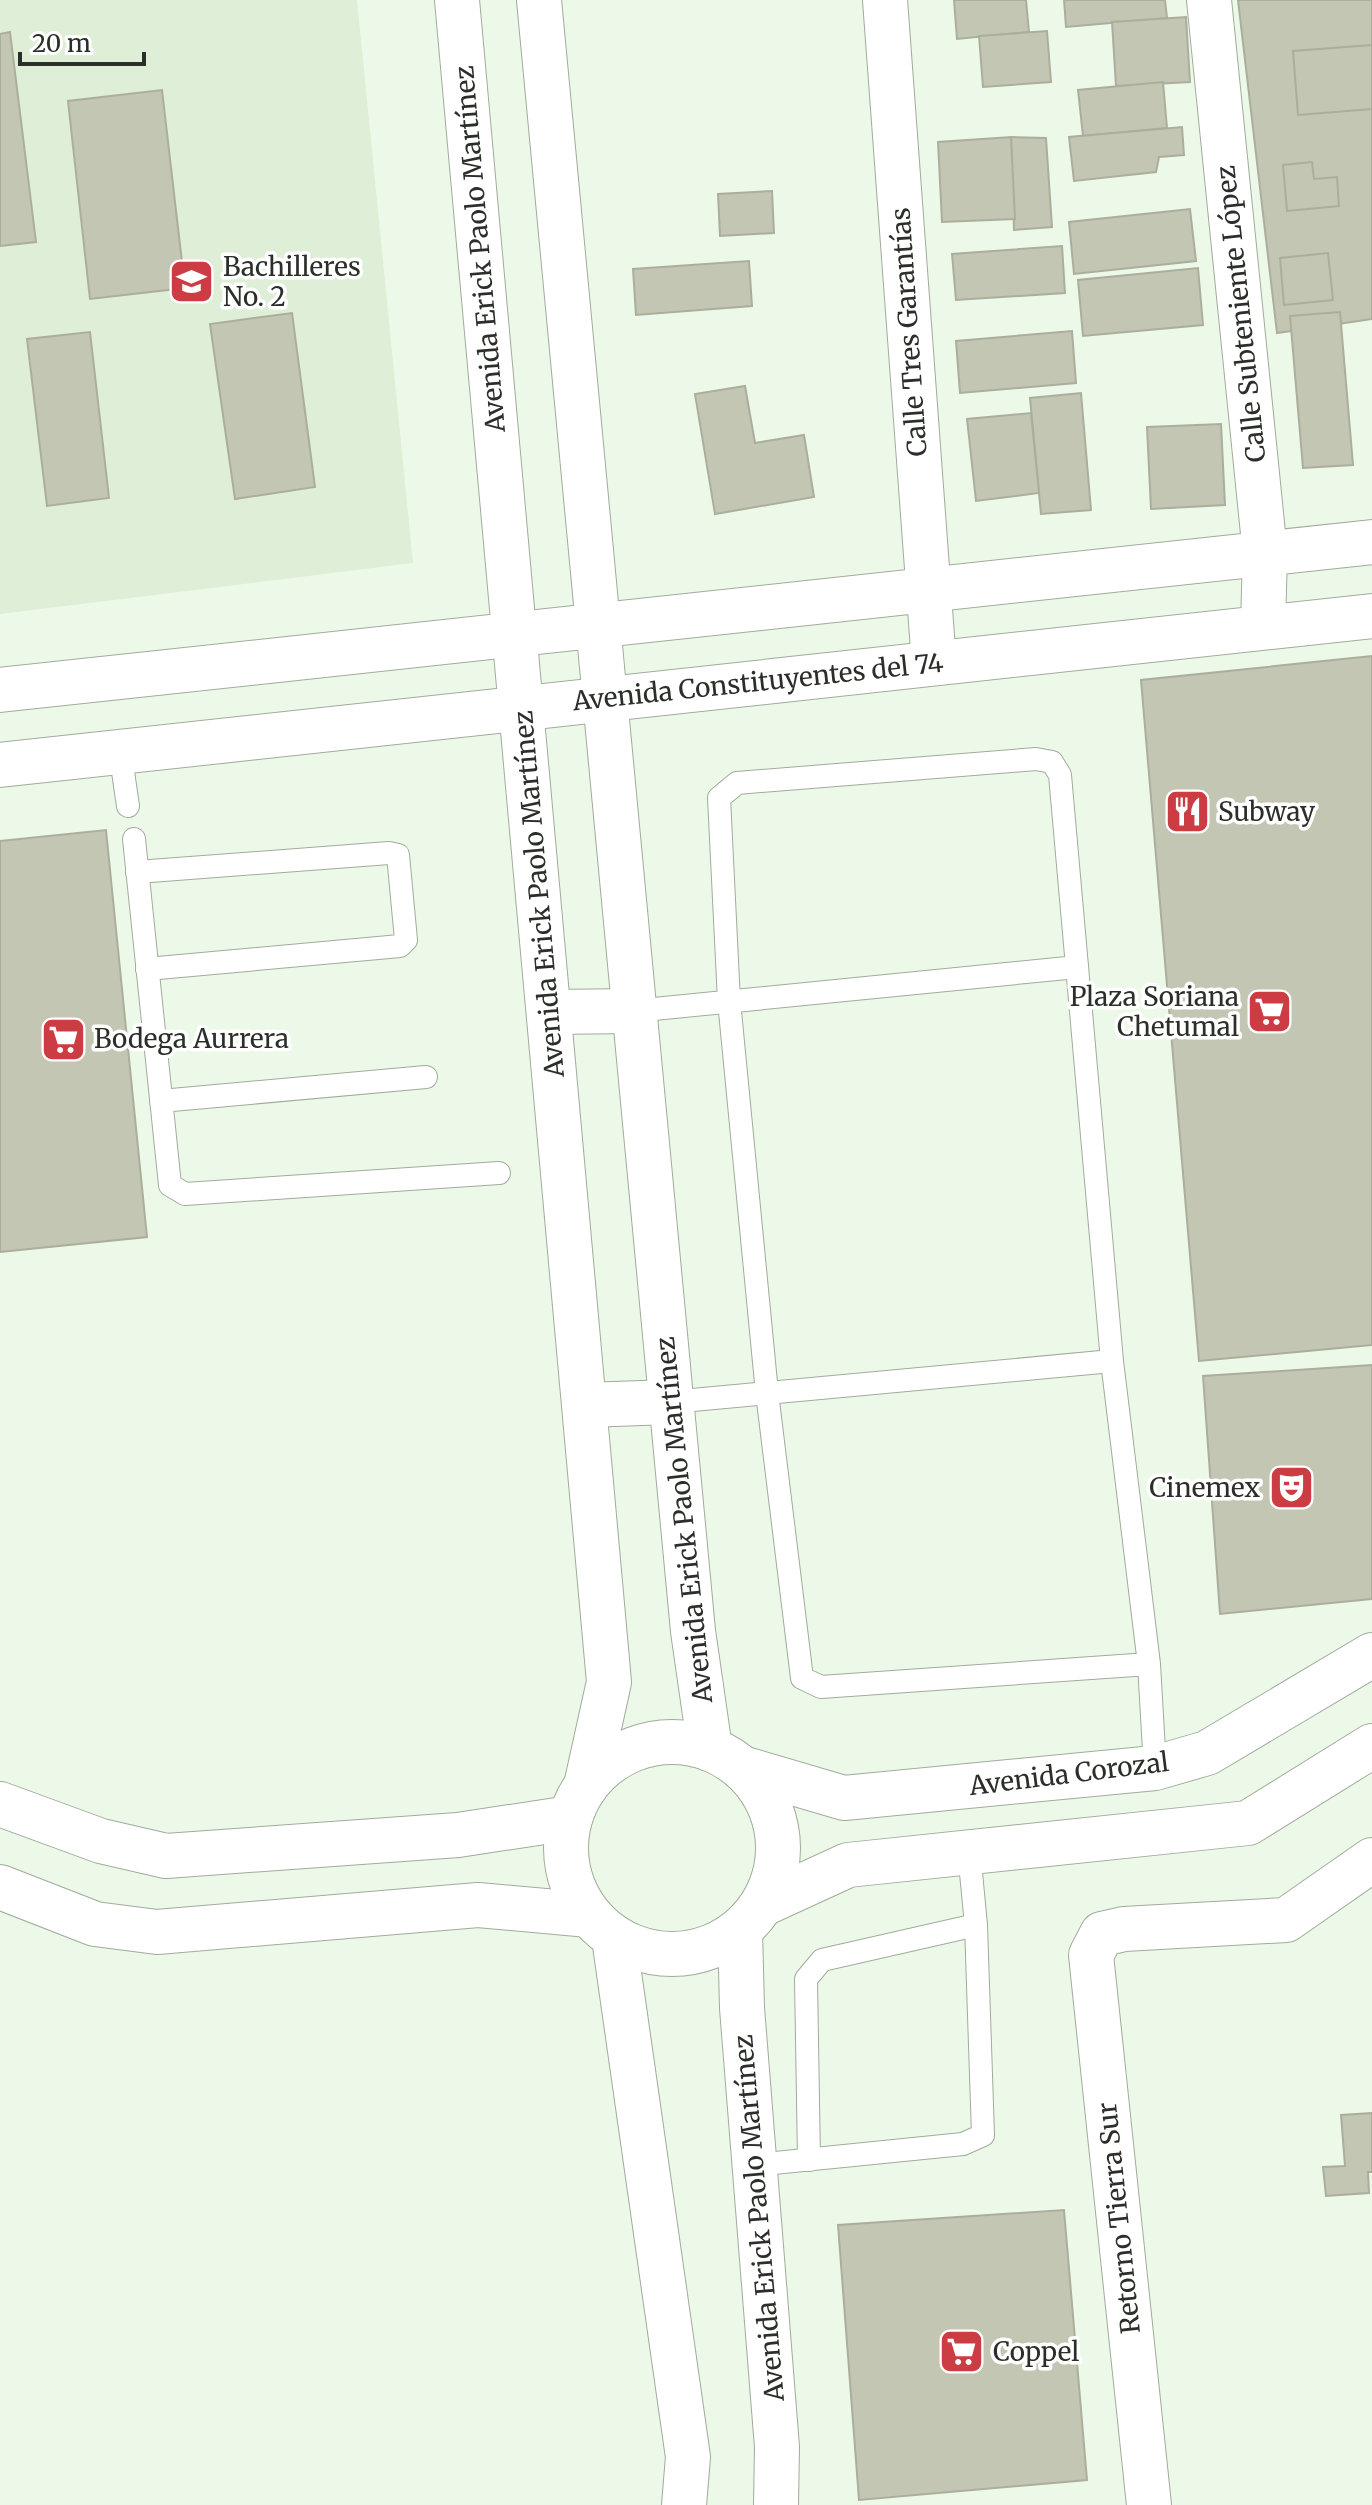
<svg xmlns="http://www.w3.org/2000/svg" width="1372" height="2505" font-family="Merriweather,serif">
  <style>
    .built { fill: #deeed7 }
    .building { fill: #c3c6b3; stroke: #abae9c; stroke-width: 2 }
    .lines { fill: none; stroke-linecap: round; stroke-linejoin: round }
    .lane-casing { stroke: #a0ab9c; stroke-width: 24 }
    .street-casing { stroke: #a0ab9c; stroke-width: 46 }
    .secondary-casing { stroke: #a0ab9c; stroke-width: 46 }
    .lane { stroke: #fff; stroke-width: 22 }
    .street { stroke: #fff; stroke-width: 44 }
    .secondary { stroke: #fff; stroke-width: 44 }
    .labels { text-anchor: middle; stroke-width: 7; stroke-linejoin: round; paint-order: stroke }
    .street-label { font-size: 26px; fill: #2b2f29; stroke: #fff }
    .poi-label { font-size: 26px; fill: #2b2f29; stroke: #fff; text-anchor: start }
  </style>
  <rect width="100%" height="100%" fill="#edf9e8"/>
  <path class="built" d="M0,0h357l56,563 -413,51z"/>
  <g class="building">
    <path d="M954,0h72l3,32 -72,7z"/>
    <path d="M1064,0h101l2,18 -101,9z"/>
    <path d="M1238,0h134v319l-95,14z"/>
    <path d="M1186,17l4,65 -74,4 -4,-64z"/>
    <path d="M1047,31l4,51 -68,5 -4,-51z"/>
    <path d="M10,32l26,210 -36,4v-212z"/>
    <path d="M1372,45v64l-74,6 -5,-64z"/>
    <path d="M1163,82l4,46 -84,8 -5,-46z"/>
    <path d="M162,90l23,198 -95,11 -22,-198z"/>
    <path d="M1182,127l2,28 -25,2 -3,15 -82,9 -5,-44z"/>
    <path d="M1011,137l35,1 6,89 -38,3z"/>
    <path d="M1011,137l4,82 -73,3 -4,-80z"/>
    <path d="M1312,162l2,17 23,-2 2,29 -52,5 -4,-46z"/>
    <path d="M772,191l2,42 -54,3 -2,-42z"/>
    <path d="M1190,209l6,52 -122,13 -5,-52z"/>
    <path d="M1062,246l3,47 -109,7 -4,-46z"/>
    <path d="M1328,253l5,47 -49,5 -4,-47z"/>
    <path d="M749,261l3,45 -116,9 -3,-46z"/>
    <path d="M1198,268l5,57 -120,11 -5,-56z"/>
    <path d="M1340,312l13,153 -50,3 -13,-152z"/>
    <path d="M292,313l23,174 -80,12 -25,-175z"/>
    <path d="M1072,331l4,52 -116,10 -4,-52z"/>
    <path d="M90,332l19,166 -62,8 -20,-167z"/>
    <path d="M745,386l10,57 49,-8 10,62 -99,17 -20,-120z"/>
    <path d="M1081,393l10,117 -50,4 -11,-116z"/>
    <path d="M1031,413l8,80 -63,8 -9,-82z"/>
    <path d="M1221,424l4,81 -74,4 -4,-82z"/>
    <path d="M1372,656v689l-173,16 -58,-681z"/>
    <path d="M106,830l41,407 -147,15v-411z"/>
    <path d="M1372,1365v234l-152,15 -17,-238z"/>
    <path d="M1372,2113v59h-4l1,21 -43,3 -3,-29 22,-1 -4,-51z"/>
    <path d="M1064,2210l23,270 -228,20 -21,-275z"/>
  </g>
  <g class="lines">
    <defs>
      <g id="lane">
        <path d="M120,751l8,55"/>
        <path d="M134,839l36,346 15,9 314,-21"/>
        <path d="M137,872l252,-19 9,2 8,85 -6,6 -253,23"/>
        <path d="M634,1011l443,-44"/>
        <path d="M161,1101l265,-24"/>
        <path d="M671,1402l441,-41"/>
        <path d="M1149,1664l-328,23 -19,-9 -35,-285 -38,-392 -10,-203 18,-15 299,-24 16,3 8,13 52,586 37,303 6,104"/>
        <path d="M809,2160l-3,-181 16,-19 154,-35"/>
        <path d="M755,2165l208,-21 20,-9 -7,-210 -7,-73"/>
      </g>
      <g id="street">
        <path d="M885,0l49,663"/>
        <path d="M1209,0l56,553 -2,74"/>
        <path d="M742,1768l102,30 311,-30 52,-15 165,-98"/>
        <path d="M0,1804l101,37 65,15 292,-21 112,-17"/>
        <path d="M0,1887l95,37 62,8 321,-27 111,10"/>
        <path d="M763,1904l85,-39 400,-42 124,-77"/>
        <path d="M1149,2505l-58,-550 11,-21 22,-5 162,-9 86,-60"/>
      </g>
      <g id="secondary">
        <path d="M457,0l152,1682 -23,104"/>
        <path d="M539,0l154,1631 17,118"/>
        <path d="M0,690l1372,-148"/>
        <path d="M0,765l1372,-149"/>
        <path d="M550,1012l84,-1"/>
        <path d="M585,1405l86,-3"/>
        <circle cx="672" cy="1848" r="106"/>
        <path d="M740,1930l2,78 35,439 -1,58"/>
        <path d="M614,1938l74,519 -4,48"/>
      </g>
    </defs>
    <use href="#lane" class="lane-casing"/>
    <use href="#street" class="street-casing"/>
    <use href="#secondary" class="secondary-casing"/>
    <use href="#lane" class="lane"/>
    <use href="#street" class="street"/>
    <use href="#secondary" class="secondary"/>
  </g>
  <defs>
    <symbol id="school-square" viewBox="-11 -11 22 22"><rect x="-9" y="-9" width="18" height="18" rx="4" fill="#cc3c43" stroke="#fff"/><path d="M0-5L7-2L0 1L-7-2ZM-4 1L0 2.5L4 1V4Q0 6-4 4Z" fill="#fff"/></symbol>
    <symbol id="restaurant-square" viewBox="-11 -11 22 22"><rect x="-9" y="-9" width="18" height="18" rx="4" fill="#cc3c43" stroke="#fff"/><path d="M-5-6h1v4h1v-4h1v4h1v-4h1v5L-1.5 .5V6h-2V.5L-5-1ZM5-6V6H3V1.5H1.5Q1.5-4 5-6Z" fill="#fff"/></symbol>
    <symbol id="supermarket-square" viewBox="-11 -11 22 22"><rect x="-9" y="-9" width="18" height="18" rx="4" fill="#cc3c43" stroke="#fff"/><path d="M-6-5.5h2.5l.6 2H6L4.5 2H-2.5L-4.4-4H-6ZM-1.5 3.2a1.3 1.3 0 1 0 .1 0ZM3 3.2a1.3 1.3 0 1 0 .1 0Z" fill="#fff"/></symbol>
    <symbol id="theatre-square" viewBox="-11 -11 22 22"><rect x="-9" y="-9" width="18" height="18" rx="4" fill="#cc3c43" stroke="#fff"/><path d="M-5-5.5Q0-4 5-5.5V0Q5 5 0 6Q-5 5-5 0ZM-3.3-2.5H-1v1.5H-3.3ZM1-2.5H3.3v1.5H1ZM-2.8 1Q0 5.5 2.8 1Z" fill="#fff"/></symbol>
  </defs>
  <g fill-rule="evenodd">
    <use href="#school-square" x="166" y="256" width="51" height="51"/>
    <use href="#restaurant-square" x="1162" y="786" width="51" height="51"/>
    <use href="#supermarket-square" x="1244" y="986" width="51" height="51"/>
    <use href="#supermarket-square" x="38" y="1014" width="51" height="51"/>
    <use href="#theatre-square" x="1266" y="1462" width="51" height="51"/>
    <use href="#supermarket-square" x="936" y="2326" width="51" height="51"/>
  </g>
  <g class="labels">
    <g class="street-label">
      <text transform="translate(480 249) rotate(-95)" y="9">Avenida Erick Paolo Martínez</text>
      <text transform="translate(1241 314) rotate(-96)" y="9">Calle Subteniente López</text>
      <text transform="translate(909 332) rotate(-94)" y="9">Calle Tres Garantías</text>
      <text transform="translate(758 682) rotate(-6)" y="9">Avenida Constituyentes del 74</text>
      <text transform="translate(539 894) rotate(-95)" y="9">Avenida Erick Paolo Martínez</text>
      <text transform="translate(684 1520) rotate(-96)" y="9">Avenida Erick Paolo Martínez</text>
      <text transform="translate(1069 1774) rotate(-7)" y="9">Avenida Corozal</text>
      <text transform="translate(759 2218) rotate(-95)" y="9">Avenida Erick Paolo Martínez</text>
      <text transform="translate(1119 2218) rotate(-96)" y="9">Retorno Tierra Sur</text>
    </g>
    <g class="poi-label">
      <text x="223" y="276">Bachilleres<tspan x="223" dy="30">No. 2</tspan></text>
      <text x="1218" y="821">Subway</text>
      <text x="1239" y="1006" text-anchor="end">Plaza Soriana<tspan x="1239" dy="30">Chetumal</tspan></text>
      <text x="94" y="1048">Bodega Aurrera</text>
      <text x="1260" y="1497" text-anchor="end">Cinemex</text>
      <text x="993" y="2361">Coppel</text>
    </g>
  </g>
  <path d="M20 52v12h124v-12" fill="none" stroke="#2b2f29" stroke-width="4"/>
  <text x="32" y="52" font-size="24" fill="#2b2f29" stroke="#ffffff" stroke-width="6" paint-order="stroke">20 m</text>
</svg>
